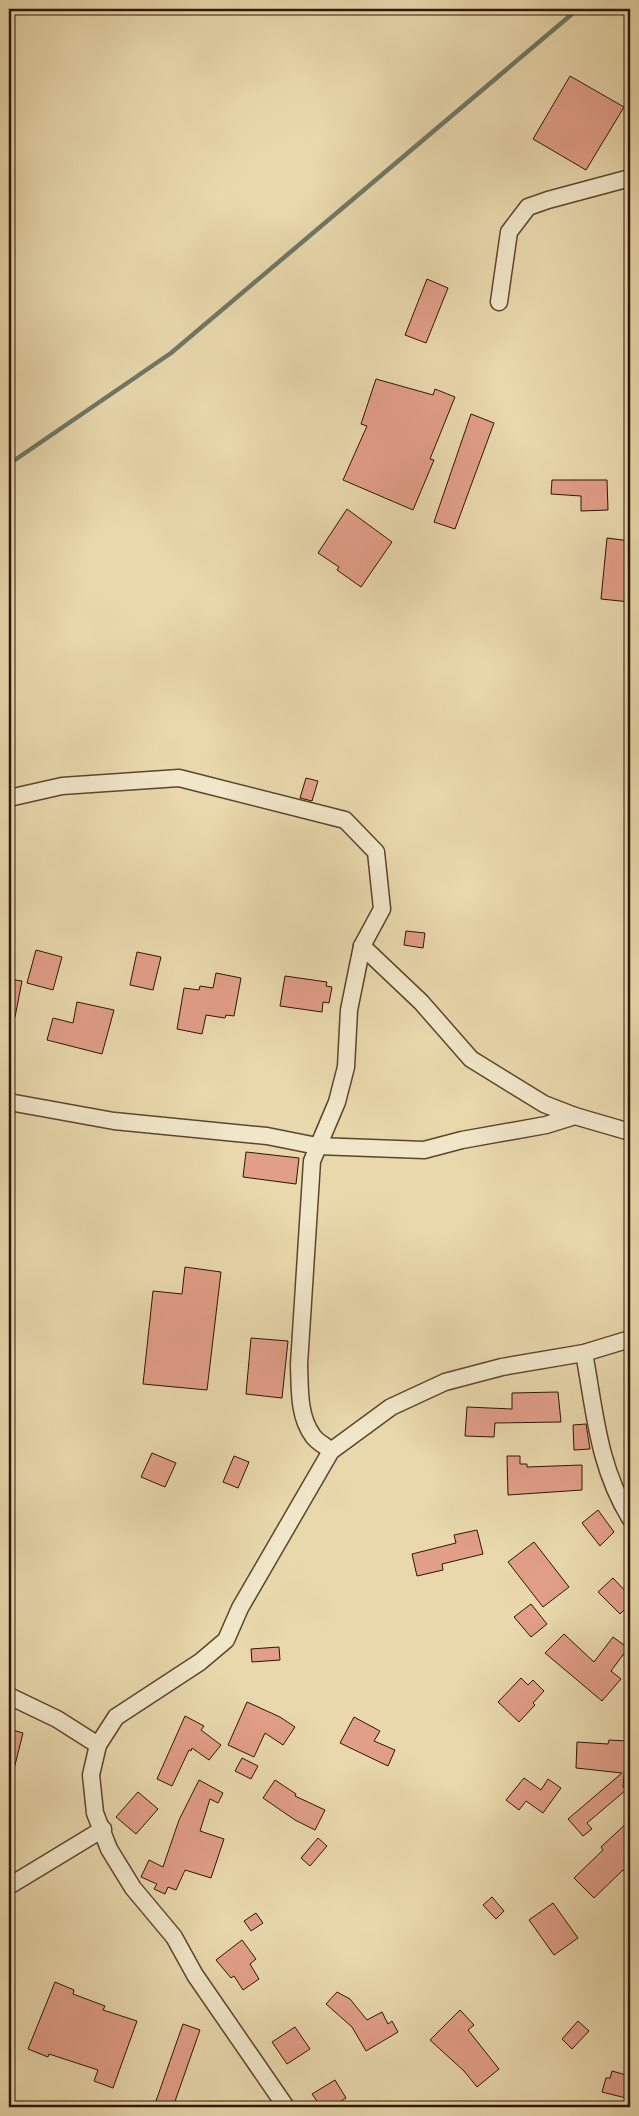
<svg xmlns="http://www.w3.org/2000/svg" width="639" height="2116" font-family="'EB Garamond',serif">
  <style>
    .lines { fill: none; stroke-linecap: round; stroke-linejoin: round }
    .stream { stroke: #6d7867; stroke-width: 4.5 }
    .building { fill: #e19e88; stroke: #2e1600 }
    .street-casing { stroke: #5c462b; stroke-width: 19 }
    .street { stroke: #f0e6c9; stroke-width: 16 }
  </style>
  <rect width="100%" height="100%" fill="#e8d8ac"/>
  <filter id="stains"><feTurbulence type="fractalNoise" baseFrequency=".004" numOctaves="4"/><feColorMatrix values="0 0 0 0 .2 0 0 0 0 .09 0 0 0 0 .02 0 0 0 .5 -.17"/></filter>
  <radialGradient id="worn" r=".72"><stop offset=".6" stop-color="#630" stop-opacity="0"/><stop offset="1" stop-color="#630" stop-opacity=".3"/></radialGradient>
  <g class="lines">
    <path class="stream" d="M9,464l162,-111 407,-344"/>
  </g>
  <g class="building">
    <path d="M570,76l54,31 -38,63 -53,-31z"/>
    <path d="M427,279l21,9 -22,55 -21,-8z"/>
    <path d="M376,379l57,16 2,-6 20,8 -25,62 4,1 -21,50 -70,-30 24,-54 -6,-2z"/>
    <path d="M471,414l23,9 -39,106 -21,-7z"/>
    <path d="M552,480h55l1,30 -27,1v-15l-30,-2z"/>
    <path d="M347,509l45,33 -31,45 -24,-17 2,-3 -21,-14z"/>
    <path d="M607,538l23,3v61l-29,-3z"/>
    <path d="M306,778l12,3 -6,20 -12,-3z"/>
    <path d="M406,931l19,2 -2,15 -19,-3z"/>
    <path d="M36,950l26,7 -9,33 -26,-7z"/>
    <path d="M137,952l24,5 -8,33 -23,-5z"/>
    <path d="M216,973l25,5 -7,38 -8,-1 -1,3 -19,-3 -4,19 -25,-5 7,-41 15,2 1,-4 13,2z"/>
    <path d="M285,976l42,6 -1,4 6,1 -3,16 -6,-1 -1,10 -42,-6z"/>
    <path d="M9,979l13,2 -7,36h-6z"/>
    <path d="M77,1002l37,8 -12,44 -55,-14 6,-22 20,5z"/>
    <path d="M246,1152l53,6 -3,26 -53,-7z"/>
    <path d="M185,1267l36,5 -14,118 -64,-6 10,-93 29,3z"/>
    <path d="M251,1338l37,3 -6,57 -36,-4z"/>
    <path d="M558,1392l3,30 -66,1 -1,14 -29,-1 2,-29 45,2v-16z"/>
    <path d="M586,1424l4,25 -16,1 -1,-25z"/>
    <path d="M152,1453l24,10 -11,24 -24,-10z"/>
    <path d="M234,1456l15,6 -11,26 -15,-6z"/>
    <path d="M507,1456h13v8h7v3l55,-2v25l-74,5z"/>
    <path d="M598,1510l16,22 -14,14 -18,-23z"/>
    <path d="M477,1530l6,24 -41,10 1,6 -26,6 -5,-22 44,-11 -2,-8z"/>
    <path d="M534,1542l35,45 -26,20 -35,-45z"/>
    <path d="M613,1578l17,18v8l-10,10 -22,-22z"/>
    <path d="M531,1604l16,20 -16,13 -17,-20z"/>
    <path d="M564,1634l30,28 19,-25 15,11 -17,23 10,8 -19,22 -57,-48z"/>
    <path d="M279,1647l1,13 -28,2 -1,-13z"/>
    <path d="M521,1678l7,7 5,-5 11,11 -11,12 2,2 -16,17 -21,-20z"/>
    <path d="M247,1702l33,15 15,10 -12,18 -18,-12 -11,24 -26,-12z"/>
    <path d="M185,1716l19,10 -3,4 20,15 -12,15 -17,-12 -1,3 -2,-1 -17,36 -15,-7z"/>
    <path d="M354,1717l26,14 -6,10 21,9 -7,16 -48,-23z"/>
    <path d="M9,1729l14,4 -10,40 -4,-1z"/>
    <path d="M609,1740l18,1 -4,46 3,3 -39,33 5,6 -9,7 -15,-17 54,-46 -46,-5 1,-26 31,2z"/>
    <path d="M242,1758l16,8 -7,13 -16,-8z"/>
    <path d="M524,1778l17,12 7,-11 13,9 -18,25 -17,-12 -7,9 -13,-10z"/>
    <path d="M199,1780l24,13 -5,10 -8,-4 -10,32 24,8 -13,39 -26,-8 -9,20 -8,-3 -3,7 -11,-5 3,-5 -16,-7 8,-17 14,7 16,-47z"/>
    <path d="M275,1780l21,14 -1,2 30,14 -10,20 -20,-10 -32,-22z"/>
    <path d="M138,1792l20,17 -22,25 -20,-17z"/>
    <path d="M630,1820v58l-7,-8 -29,28 -20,-20 29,-28 -2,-3z"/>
    <path d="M318,1838l9,8 -17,20 -9,-8z"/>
    <path d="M492,1897l12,14 -8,8 -13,-14z"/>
    <path d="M553,1903l25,35 -24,17 -25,-35z"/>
    <path d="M256,1913l7,10 -12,8 -7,-10z"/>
    <path d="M242,1940l14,19 -6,5 9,15 -16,11 -9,-14 -3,2 -15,-18z"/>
    <path d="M55,1982l19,8 -1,4 32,12 -2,4 34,11 -24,67 -19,-7 4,-11 -49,-16 -1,3 -20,-8z"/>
    <path d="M337,1992l13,7 17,21 15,-8 6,12 4,-3 6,11 -32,19 -14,-24 -26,-23z"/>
    <path d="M460,2010l14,15 -6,5 31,39 -22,18 -13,-16 -34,-31z"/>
    <path d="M578,2021l11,10 -17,18 -10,-10z"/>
    <path d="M183,2024l17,6 -27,77 -17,-6z"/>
    <path d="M295,2027l15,22 -23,15 -15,-22z"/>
    <path d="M612,2071l18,5v23l-28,-7 4,-14h4z"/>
    <path d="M335,2080l11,18 -14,9h-11l-9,-13z"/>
  </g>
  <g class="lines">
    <defs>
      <g id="street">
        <path d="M499,302l10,-70 19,-25 20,-7 82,-22"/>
        <path d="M9,798l53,-12 117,-8 166,42 31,32 6,57 -20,37 -13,64 -3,57 -9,35 -25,59 -13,203c1,24 -1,52 14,72 4,6 13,10 18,15"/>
        <path d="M362,946l59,56 50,57 73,45 31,12"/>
        <path d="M9,1102l105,19 153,15 50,10 107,4 38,-10 84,-15 29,-9 55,16"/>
        <path d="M584,1353c11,59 14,113 46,165"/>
        <path d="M9,1696l48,23 41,26"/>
        <path d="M9,1886l94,-57"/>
        <path d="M286,2107l-91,-132 -21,-38 -41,-49 -24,-39 -14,-36 -4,-38 7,-30 18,-28 84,-55 26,-22 14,-32 91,-157 60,-44 54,-25 57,-15 82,-14 46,-14"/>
      </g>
    </defs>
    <use href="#street" class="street-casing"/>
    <use href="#street" class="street"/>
  </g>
  <rect width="639" height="2116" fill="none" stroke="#e8d8ac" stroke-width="30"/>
  <rect x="10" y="10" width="619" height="2096" fill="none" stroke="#2e1600" stroke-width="2.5"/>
  <rect x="15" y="15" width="609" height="2086" fill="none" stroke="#2e1600"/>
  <rect width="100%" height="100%" filter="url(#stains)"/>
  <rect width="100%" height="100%" fill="url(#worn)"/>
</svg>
